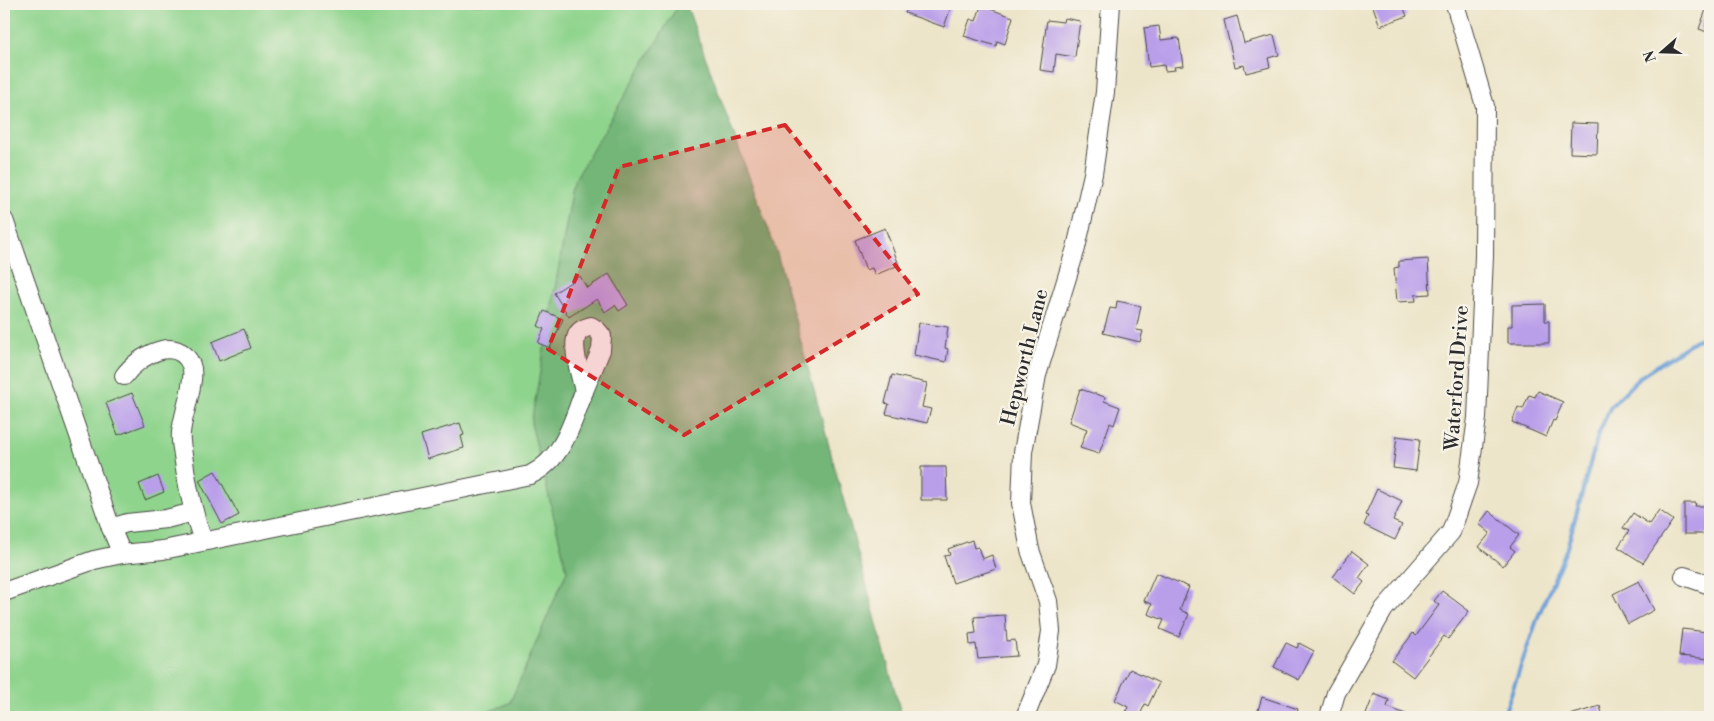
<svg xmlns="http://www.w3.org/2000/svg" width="1714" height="721" font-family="'Libre Bodoni',serif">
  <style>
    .green { fill: #8fd48d; stroke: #5d805c }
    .forest { fill: #73b678; stroke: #4f7052 }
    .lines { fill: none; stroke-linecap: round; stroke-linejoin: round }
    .stream { stroke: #6b9fd7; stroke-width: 4 }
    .building { fill: #b99eea }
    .minor-casing { stroke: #484743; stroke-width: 20 }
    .minor { stroke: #fff; stroke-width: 18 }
    .marked { fill: #d62828; fill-opacity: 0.2; stroke: #d62828; stroke-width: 4; stroke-dasharray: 10 6; stroke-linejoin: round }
    .labels { text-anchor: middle; stroke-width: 4.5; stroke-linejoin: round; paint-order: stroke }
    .street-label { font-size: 20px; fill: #2b2b2b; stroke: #f7f3e8 }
  </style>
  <rect width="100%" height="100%" fill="#f7f3e8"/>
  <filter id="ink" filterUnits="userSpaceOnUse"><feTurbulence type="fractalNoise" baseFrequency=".02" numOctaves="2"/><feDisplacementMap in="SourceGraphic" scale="10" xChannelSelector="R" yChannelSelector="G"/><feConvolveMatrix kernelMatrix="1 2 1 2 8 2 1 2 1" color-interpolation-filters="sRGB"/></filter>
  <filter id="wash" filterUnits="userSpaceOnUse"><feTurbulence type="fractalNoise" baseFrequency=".0096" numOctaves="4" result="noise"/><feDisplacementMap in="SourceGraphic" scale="20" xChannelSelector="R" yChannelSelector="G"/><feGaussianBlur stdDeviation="1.12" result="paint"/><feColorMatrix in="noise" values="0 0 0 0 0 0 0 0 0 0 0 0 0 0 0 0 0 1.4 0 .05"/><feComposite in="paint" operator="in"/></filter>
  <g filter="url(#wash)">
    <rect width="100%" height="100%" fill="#ede5c9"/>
    <path class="green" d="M4,4h675l-105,177 -43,242 36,148 -57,132 -35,14h-471z"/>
    <path class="forest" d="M679,4h7l91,249 125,464h-427l35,-14 57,-132 -36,-148 43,-242z"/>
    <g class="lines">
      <path class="stream" d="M1503,717l35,-100 29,-69 31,-113 13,-29 29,-29 54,-36 16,-8"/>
    </g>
    <g id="blocks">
      <g class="building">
        <path d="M909,4h43l-8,23 -39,-14z"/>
        <path d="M1372,4h30l5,12 -27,10z"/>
        <path d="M1708,4h2v29l-11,-4z"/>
        <path d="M981,6l32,11 -8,27 -8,-3 -1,5 -32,-10 6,-17 6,2z"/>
        <path d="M1237,16l7,27 30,-8 5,20 -11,3 2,9 -24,6 -2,-8 -9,2 -11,-47z"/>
        <path d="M1064,18l16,3 -5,36 -19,-3 -2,18 -14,-2 7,-50 16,2z"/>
        <path d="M1159,26l2,14 18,-2 4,28 -9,1 1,3 -10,1 -1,-6 -15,2 -5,-39z"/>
        <path d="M1571,123l27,1 -1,30 -27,-1z"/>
        <path d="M885,228l14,37 -24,10 -3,-7 -6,2 -11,-30z"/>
        <path d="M1428,259l2,35 -15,1 1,6 -19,1 -3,-34 5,-1v-6z"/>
        <path d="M609,274l19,31 -9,6 -4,-6 -10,7 -8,-13 -28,18 -15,-24 26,-17 7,12z"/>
        <path d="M1117,301l24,5 -5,24 7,1 -3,11 -37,-9 7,-25 6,1z"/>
        <path d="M1545,304v17h4v22h-41v-17h4v-21z"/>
        <path d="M544,311l19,8 -13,29 -12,-5 6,-14 -6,-3z"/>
        <path d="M919,323l29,4 -3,21 3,1 -2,13 -32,-7z"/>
        <path d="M244,329l7,19 -32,13 -7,-19z"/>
        <path d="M892,375l35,8 -5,24 9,2 -4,14 -41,-9 3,-10 -4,-1z"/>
        <path d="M1080,389l25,8 -1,4 16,6 -6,18 -4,-2 -11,31 -19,-6 7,-19 -18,-7z"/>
        <path d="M1538,391l25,11 -8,19 -2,-1 -7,17 -34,-15 6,-15 5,2 6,-14 6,2z"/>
        <path d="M132,393l13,32 -27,10 -12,-32z"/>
        <path d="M460,423l4,12 -3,1 3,12 -36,11 -7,-24z"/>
        <path d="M1397,436l23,3 -4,32 -23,-3z"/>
        <path d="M921,467h25l1,33h-26z"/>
        <path d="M215,471l24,44 -17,9 -23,-44z"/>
        <path d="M158,476l6,16 -19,8 -6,-16z"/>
        <path d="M1377,489l25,12 -9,20 9,4 -7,15 -31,-15 4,-9 -3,-1z"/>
        <path d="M1684,503h12l-1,3h15v28h-26z"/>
        <path d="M1659,510l14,10 -30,43 -25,-16 11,-16 -6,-3 10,-15 16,11z"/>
        <path d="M1489,511l30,24 -9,12 5,4 -12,15 -24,-19 11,-14 -11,-9z"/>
        <path d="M972,540l2,8 4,-1 4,12 10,-4 4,14 -43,14 -9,-27 6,-1 -2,-6z"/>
        <path d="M1352,551l17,13 -10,14 5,4 -9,12 -22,-17z"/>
        <path d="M1156,573l33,14 -9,23 9,4 -10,23 -19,-8 4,-9 -16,-6 4,-10 -8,-3z"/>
        <path d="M1639,581l15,29 -26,14 -15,-30z"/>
        <path d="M1442,591l27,20 -21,28 -4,-3 -31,41 -21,-16 21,-28 3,3 23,-31 -5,-4z"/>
        <path d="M1005,615l2,26 8,-1 2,16 -39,3 -2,-15 -6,1 -1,-11 7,-1 -2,-16z"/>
        <path d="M1682,629l25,3 -1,7 4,1v19l-31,-3z"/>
        <path d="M1286,643l11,5 2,-5 15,8 -15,29 -25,-13z"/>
        <path d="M1130,669l29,14 -11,23 -3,-2 -6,13 -13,-5 2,-5 -13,-7z"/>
        <path d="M1374,694l15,6 -2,7 24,9v1h-46z"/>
        <path d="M1262,697l36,12 -2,8h-40z"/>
        <path d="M1600,706l3,11h-32l-1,-2z"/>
      </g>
    </g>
  </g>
  <g filter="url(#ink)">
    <use href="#blocks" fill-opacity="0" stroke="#484743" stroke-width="1"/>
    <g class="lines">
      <defs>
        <g id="minor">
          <path d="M4,220l107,308 11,26"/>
          <path d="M591,326l6,4 5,6 -1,14 -17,41c-3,-14 -13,-43 -7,-56 3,-6 8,-7 14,-9z"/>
          <path d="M124,376c14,-20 54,-43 67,-11 6,14 -9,51 -10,68 -1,7 1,15 2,22 4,30 10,58 20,86"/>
          <path d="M111,528l16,-5 39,-4 28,-7"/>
          <path d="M1684,576l26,9"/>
          <path d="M4,592l90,-32 28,-6 41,-4 367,-75c33,-16 42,-51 54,-84"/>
          <path d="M1025,717l21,-52 5,-34 -3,-30 -18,-51 -9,-47 2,-51 14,-77 39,-127 17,-74 12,-82 6,-88"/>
          <path d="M1329,717l7,-24 48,-84 67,-77 17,-49 9,-65 7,-162 1,-150 -30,-102"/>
        </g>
      </defs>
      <use href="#minor" class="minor-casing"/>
      <use href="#minor" class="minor"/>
    </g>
  </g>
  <path class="marked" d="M785,125l133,169 -234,141 -136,-86 71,-182z"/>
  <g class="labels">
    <g class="street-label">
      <text transform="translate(1024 357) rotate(-76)" y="7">Hepworth Lane</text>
      <text transform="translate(1456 378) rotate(-86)" y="7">Waterford Drive</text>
    </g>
  </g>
  <rect width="1714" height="721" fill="none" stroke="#f7f3e8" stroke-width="20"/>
  <g transform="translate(1662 52) rotate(250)" stroke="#f7f3e8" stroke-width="4" paint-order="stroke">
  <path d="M0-4L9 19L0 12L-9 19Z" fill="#2b2b2b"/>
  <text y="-8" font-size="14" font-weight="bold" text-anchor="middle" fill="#2b2b2b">N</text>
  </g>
</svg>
